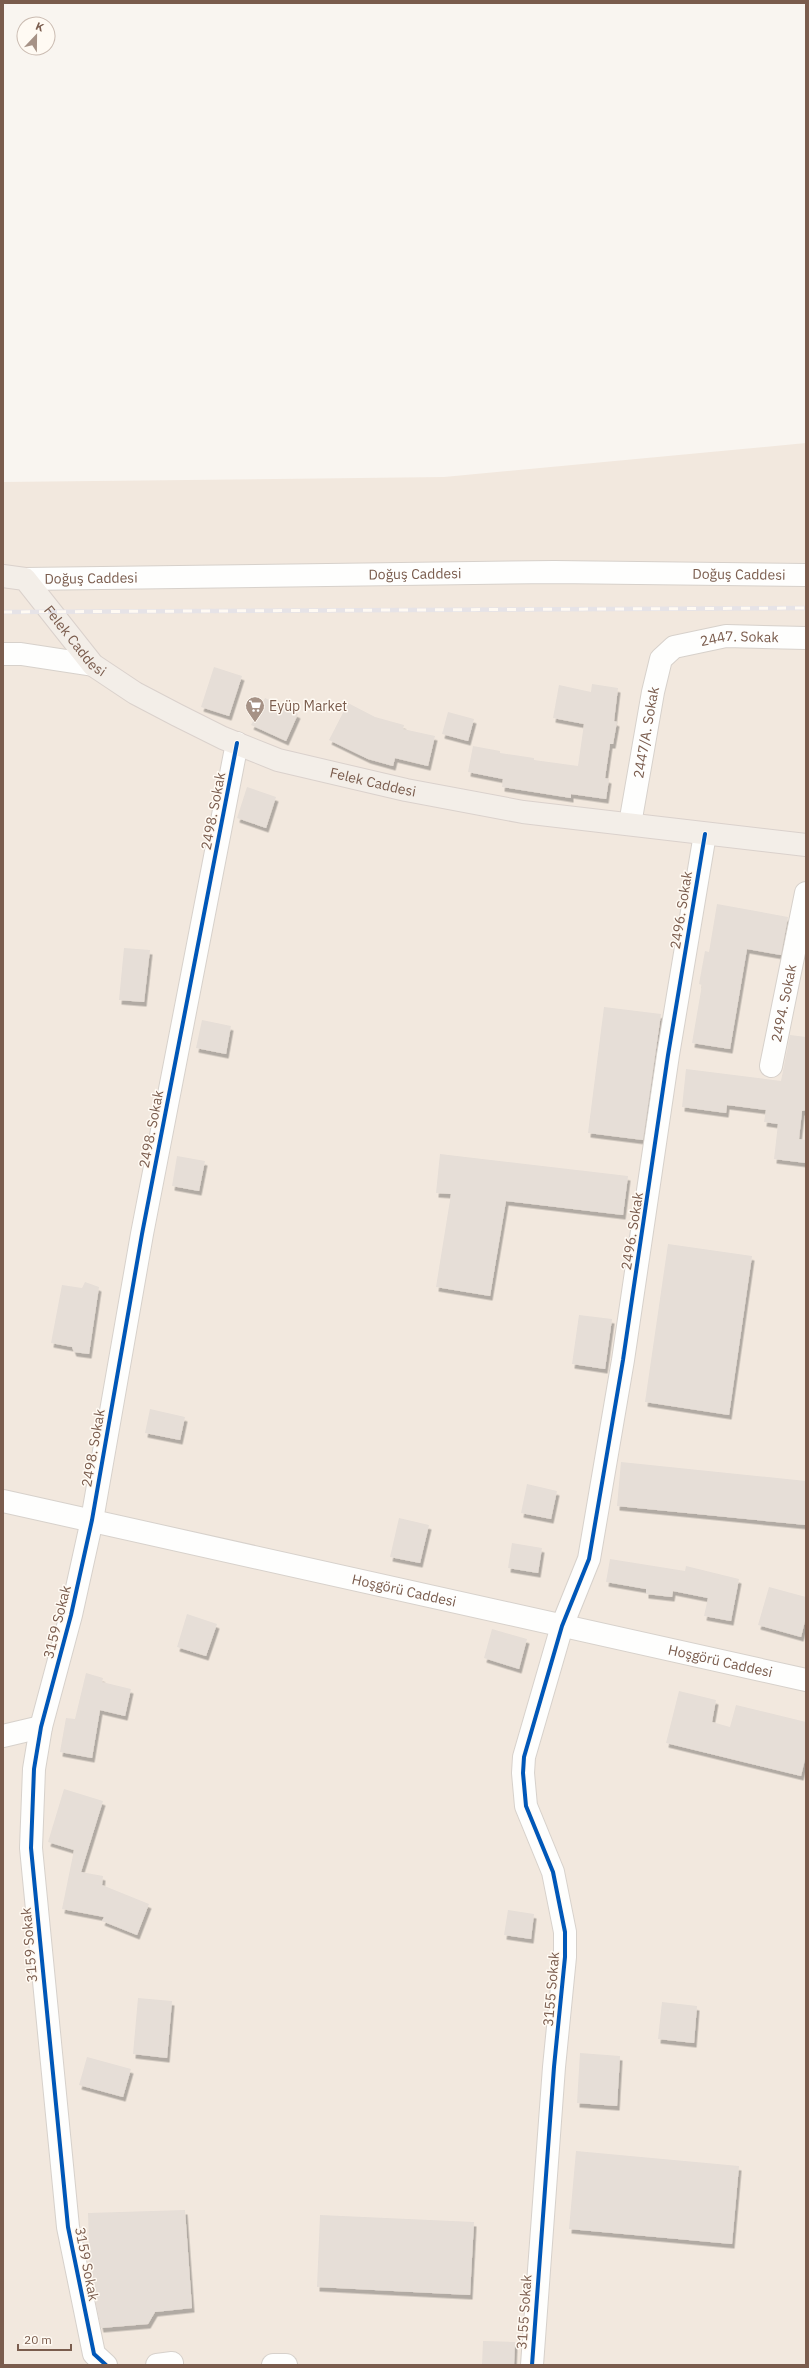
<svg xmlns="http://www.w3.org/2000/svg" width="809" height="2368" font-family="'IBM Plex Sans',sans-serif">
  <style>
    .residential { fill: #f2e8de }
    .building { fill: #e6ded7; filter: url(#shadow) }
    .lines { fill: none; stroke-linecap: round; stroke-linejoin: round }
    .minor-casing { stroke: #d7d1cb; stroke-width: 24 }
    .major-casing { stroke: #dad1cc; stroke-width: 24 }
    .minor { stroke: #fefefd; stroke-width: 22 }
    .major { stroke: #f3eee8; stroke-width: 22 }
    .rail-casing { stroke: #e6e3e7; stroke-width: 4.5 }
    .rail { stroke: #fffaf3; stroke-width: 3; stroke-dasharray: 9; stroke-linecap: butt }
    .cycleway-casing { stroke: #fffaf3; stroke-width: 6 }
    .cycleway { stroke: #0057b8; stroke-width: 4 }
    .labels { text-anchor: middle; stroke-width: 3; stroke-linejoin: round; paint-order: stroke }
    .street-label { font-size: 14px; fill: #7a5c4d; stroke: #fffaf3 }
    .poi-label { font-size: 14px; fill: #7a5c4d; stroke: #fffaf3; text-anchor: start }
  </style>
  <defs>
    <filter id="shadow"><feDropShadow dx="2.5" dy="4.5" stdDeviation="0" flood-color="#0004"/></filter>
  </defs>
  <rect width="100%" height="100%" fill="#f9f5f0"/>
  <path class="residential" d="M806,443v1922h-803v-1883l441,-5z"/>
  <g class="building">
    <path d="M214,667l28,9 -13,40 -28,-9z"/>
    <path d="M592,684l26,4 -4,33 3,1 -4,22h-3l-5,34 4,1 -3,20 -35,-5v4l-69,-11 1,-8 -35,-7 5,-26 27,5v2l34,5v2l44,6 6,-42 -31,-6 6,-33 32,7z"/>
    <path d="M265,698l33,16 -12,27 -35,-16z"/>
    <path d="M348,703l27,14 29,8 -1,4 32,7 -7,30 -33,-8 -2,8 -25,-7 -39,-19z"/>
    <path d="M448,712l26,7 -6,22 -26,-7z"/>
    <path d="M247,787l29,10 -10,31 -29,-10z"/>
    <path d="M717,904l71,13 -7,38 -34,-6 -17,100 -38,-6 10,-58 -3,-1 6,-33 4,1z"/>
    <path d="M124,948l26,2 -6,52 -25,-2z"/>
    <path d="M604,1007l57,7 -18,126 -55,-7z"/>
    <path d="M202,1020l29,6 -5,28 -30,-6z"/>
    <path d="M790,1035l16,2v73l-4,1 -3,28 7,1v23l-32,-4 4,-35 -14,-2 2,-12 -39,-5 -1,8 -44,-6 4,-38 95,12z"/>
    <path d="M440,1154l188,22 -5,39 -117,-14 -16,95 -54,-9 15,-93 -15,-1z"/>
    <path d="M177,1156l28,5 -6,30 -27,-5z"/>
    <path d="M668,1244l84,12 -23,159 -84,-13z"/>
    <path d="M85,1282l14,5 -10,67 -15,-2 -2,-5 -21,-4 11,-58 20,3z"/>
    <path d="M579,1315l33,4 -7,50 -33,-5z"/>
    <path d="M150,1409l35,8 -5,23 -35,-7z"/>
    <path d="M621,1462l185,19v44l-189,-19z"/>
    <path d="M527,1484l30,7 -6,28 -30,-6z"/>
    <path d="M399,1518l30,7 -9,38 -30,-6z"/>
    <path d="M512,1543l30,5 -4,25 -30,-5z"/>
    <path d="M610,1559l75,12 1,-5 53,13 -8,42 -27,-5 4,-18 -35,-7 -1,6 -26,-3v-5l-40,-7z"/>
    <path d="M769,1587l37,10v20l-5,20 -43,-12z"/>
    <path d="M187,1614l30,10 -11,32 -29,-9z"/>
    <path d="M492,1629l35,10 -8,30 -35,-11z"/>
    <path d="M86,1673l17,5 -1,4 29,7 -6,27 -25,-6 -8,48 -32,-6 6,-34 9,1z"/>
    <path d="M679,1691l37,9 -4,22 18,5 6,-22 70,17v33l-5,21 -135,-33z"/>
    <path d="M64,1789l39,12 -22,71 22,4 -1,9 47,19 -12,31 -35,-14 2,-4 -42,-8 12,-59 -26,-8z"/>
    <path d="M508,1910l26,4 -3,25 -27,-4z"/>
    <path d="M138,1998l34,3 -5,57 -34,-4z"/>
    <path d="M662,2002l35,4 -3,37 -36,-4z"/>
    <path d="M580,2053l40,3 -3,50 -40,-3z"/>
    <path d="M87,2057l44,12 -8,28 -44,-12z"/>
    <path d="M576,2151l163,15 -7,78 -163,-15z"/>
    <path d="M185,2210l7,98 -37,4 -7,12 -47,4 -11,-54 -2,-61z"/>
    <path d="M320,2215l154,7 -4,73 -153,-8z"/>
    <path d="M483,2341l32,1 -1,23h-32z"/>
  </g>
  <g class="lines">
    <defs>
      <g id="minor">
        <path id="s1" d="M25,579l529,-7 252,3"/>
        <path d="M3,654h18l72,11"/>
        <path id="s2" d="M630,824l23,-132 8,-33 13,-12 52,-11 80,2"/>
        <path id="s3" d="M771,1066l35,-173"/>
        <path id="s4" d="M3,1501l803,179"/>
        <path d="M3,1736l38,-9"/>
        <path d="M106,2365l-12,-11 -26,-127 -37,-379 3,-79 7,-42 30,-112 21,-95 50,-286 95,-491"/>
        <path d="M157,2365l15,-2"/>
        <path d="M273,2365h13"/>
        <path d="M532,2365l22,-298 11,-110v-25l-12,-60 -27,-66 -3,-33 1,-16 38,-131 27,-67 34,-199 45,-305 37,-221"/>
      </g>
      <g id="major">
        <path id="s5" d="M3,576l22,3 68,86 42,28 42,22 46,23 55,22 128,30 117,22 283,33"/>
      </g>
    </defs>
    <use href="#minor" class="minor-casing"/>
    <use href="#major" class="major-casing"/>
    <use href="#minor" class="minor"/>
    <use href="#major" class="major"/>
    <defs>
      <path id="rail" d="M3,612l803,-4"/>
    </defs>
    <use href="#rail" class="rail-casing"/>
    <use href="#rail" class="rail"/>
    <defs>
      <g id="cycleway">
        <path d="M106,2365l-12,-11 -26,-127 -37,-379 3,-79 7,-42 30,-112 21,-95 50,-286 95,-491"/>
        <path d="M532,2365l22,-298 11,-110v-25l-12,-60 -27,-66 -3,-33 1,-16 38,-131 27,-67 34,-199 45,-305 37,-221"/>
      </g>
    </defs>
    <use href="#cycleway" class="cycleway-casing"/>
    <use href="#cycleway" class="cycleway"/>
  </g>
  <defs>
    <symbol id="supermarket-pin" viewBox="-11 -11 22 30"><path d="M0 17L-7.5 6A9.5 9.5 0 1 1 7.5 6Z" fill="#a69286" stroke="#fffaf3"/><path d="M-6-5.5h2.5l.6 2H6L4.5 2H-2.5L-4.4-4H-6ZM-1.5 3.2a1.3 1.3 0 1 0 .1 0ZM3 3.2a1.3 1.3 0 1 0 .1 0Z" fill="#fff"/></symbol>
  </defs>
  <g fill-rule="evenodd">
    <use href="#supermarket-pin" x="244" y="695" width="22" height="30"/>
  </g>
  <g class="labels">
    <g class="street-label">
      <text dy="5" stroke="none"><textPath href="#s1" startOffset="390">Doğuş Caddesi</textPath></text>
      <text dy="5" stroke="none"><textPath href="#s1" startOffset="714">Doğuş Caddesi</textPath></text>
      <text dy="5" stroke="none"><textPath href="#s1" startOffset="66">Doğuş Caddesi</textPath></text>
      <text dy="5" stroke="none"><textPath href="#s5" startOffset="102">Felek Caddesi</textPath></text>
      <text dy="5" stroke="none"><textPath href="#s2" startOffset="252">2447. Sokak</textPath></text>
      <text dy="5" stroke="none"><textPath href="#s2" startOffset="93">2447/A. Sokak</textPath></text>
      <text dy="5" stroke="none"><textPath href="#s5" startOffset="438">Felek Caddesi</textPath></text>
      <text transform="translate(213 811) rotate(-79)" y="5">2498. Sokak</text>
      <text transform="translate(681 910) rotate(-81)" y="5">2496. Sokak</text>
      <text dy="5" stroke="none"><textPath href="#s3" startOffset="64">2494. Sokak</textPath></text>
      <text transform="translate(151 1129) rotate(-79)" y="5">2498. Sokak</text>
      <text transform="translate(632 1231) rotate(-81)" y="5">2496. Sokak</text>
      <text transform="translate(93 1448) rotate(-80)" y="5">2498. Sokak</text>
      <text dy="5" stroke="none"><textPath href="#s4" startOffset="411">Hoşgörü Caddesi</textPath></text>
      <text transform="translate(57 1622) rotate(-76)" y="5">3159 Sokak</text>
      <text dy="5" stroke="none"><textPath href="#s4" startOffset="735">Hoşgörü Caddesi</textPath></text>
      <text transform="translate(29 1945) rotate(-95)" y="5">3159 Sokak</text>
      <text transform="translate(551 1989) rotate(-85)" y="5">3155 Sokak</text>
      <text transform="translate(87 2264) rotate(79)" y="5">3159 Sokak</text>
      <text transform="translate(524 2312) rotate(-86)" y="5">3155 Sokak</text>
    </g>
    <g class="poi-label">
      <text x="269" y="711">Eyüp Market</text>
    </g>
  </g>
  <rect width="809" height="2368" fill="none" stroke="#7a5c4d" stroke-width="8"/>
  <g transform="translate(36 36) rotate(22)"><circle r="19" fill="#fffaf3" stroke="#cabbb1"/>
  <path d="M0-3L7 15L0 10L-7 15Z" fill="#a69286"/>
  <text y="-6" font-size="11" font-weight="bold" text-anchor="middle" fill="#7a5c4d">K</text>
  </g>
  <path d="M18 2344v6h53v-6" fill="none" stroke="#7a5c4d" stroke-width="2"/>
  <text x="24" y="2344" font-size="12" fill="#7a5c4d" stroke="#fffaf3" stroke-width="3" paint-order="stroke">20 m</text>
</svg>
